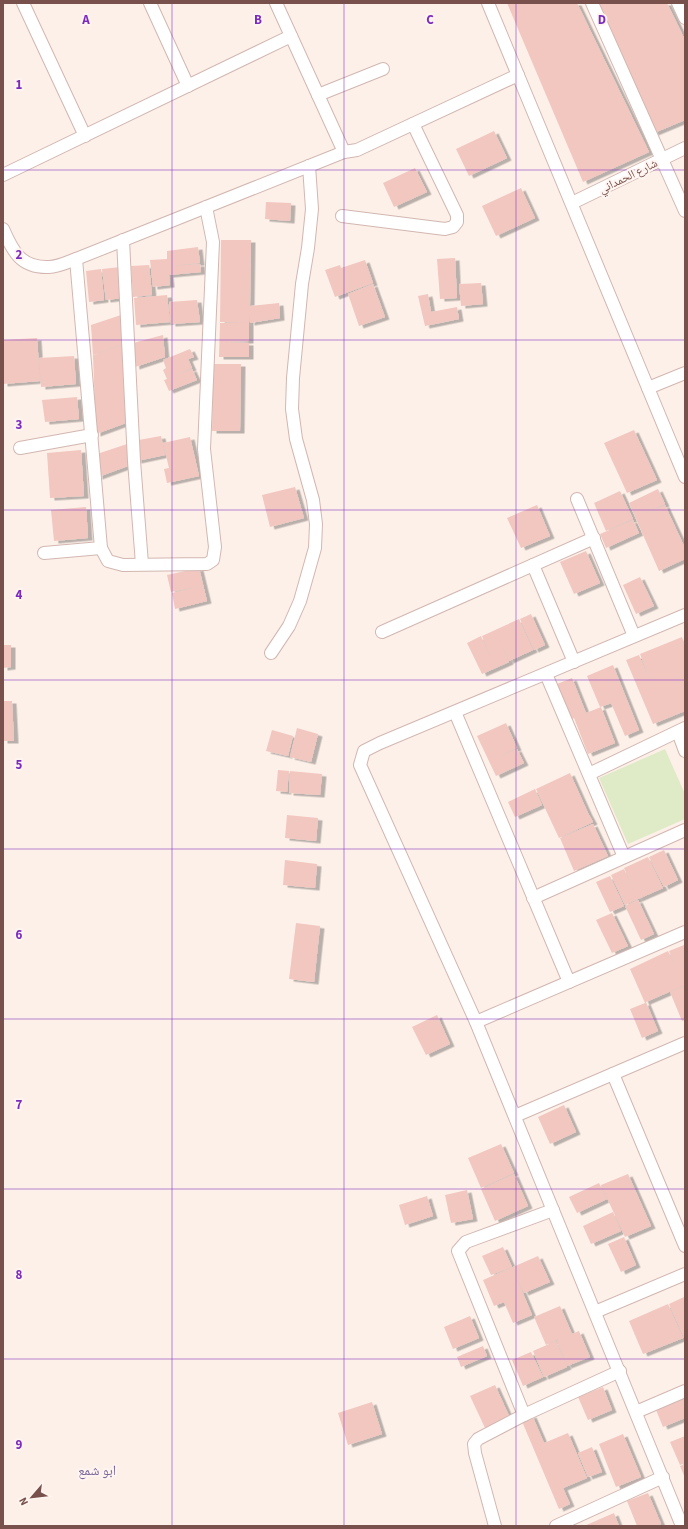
<svg xmlns="http://www.w3.org/2000/svg" width="688" height="1529" font-family="'Source Sans 3','Noto Naskh Arabic',sans-serif">
  <style>
    .green { fill: #dfebc7 }
    .building { fill: #f2c7c0; filter: url(#shadow) }
    .lines { fill: none; stroke-linecap: round; stroke-linejoin: round }
    .minor-casing { stroke: #d2b7b1; stroke-width: 14 }
    .minor { stroke: #fff; stroke-width: 12 }
    .grid { fill: none; stroke: #7b2cbf; stroke-width: 1; stroke-opacity: 0.55 }
    .labels { text-anchor: middle; stroke-width: 4; stroke-linejoin: round; paint-order: stroke }
    .street-label { font-size: 12px; fill: #78504c; stroke: #fff5f0 }
    .quarter-label { font-size: 14px; fill: #7c689b; stroke: #fff5f0 }
    .grid-label { font-size: 13px; text-anchor: middle; font-weight: bold; fill: #7b2cbf; stroke: #fff5f0; stroke-width: 4; stroke-linejoin: round; paint-order: stroke }
  </style>
  <defs>
    <filter id="shadow"><feDropShadow dx="4.5" dy="2.5" stdDeviation="0" flood-color="#0004"/></filter>
  </defs>
  <rect width="100%" height="100%" fill="#fdf0e9"/>
  <path class="green" d="M665,749l20,45v25l-57,25 -29,-66z"/>
  <g class="building">
    <path d="M507,3h70l72,149 -66,30z"/>
    <path d="M599,3h68l18,37v80l-31,13z"/>
    <path d="M494,131l13,27 -38,18 -13,-27z"/>
    <path d="M415,168l12,24 -33,15 -11,-24z"/>
    <path d="M521,188l14,30 -39,18 -14,-30z"/>
    <path d="M266,202l25,1 -1,18 -25,-2z"/>
    <path d="M221,240h30l-1,66 29,-3 1,15 -30,5v-13l-1,13 -29,-1z"/>
    <path d="M198,247l2,16 -32,3 32,-2 1,8 -32,3 1,10 -17,2 -3,-27 17,-1v-8z"/>
    <path d="M455,258l2,40 -17,1 -3,-40z"/>
    <path d="M365,260l8,23 -38,14 -10,-27 15,-5 1,3z"/>
    <path d="M149,265l3,30 -19,2 -2,-31z"/>
    <path d="M120,267l3,31 -17,2 -4,-31z"/>
    <path d="M101,269l3,31 -15,2 -3,-31z"/>
    <path d="M481,283l2,21 -22,2 -2,-22z"/>
    <path d="M373,284l12,33 -26,9 -11,-32z"/>
    <path d="M428,294l3,18 26,-5 2,12 -34,7 -7,-30z"/>
    <path d="M167,295l3,27 -34,3 -2,-27z"/>
    <path d="M197,300l3,22 -29,2 -2,-22z"/>
    <path d="M121,315l2,29 -30,11 -2,-30z"/>
    <path d="M220,323h29v18l-25,1 25,1v14h-30z"/>
    <path d="M163,335l2,22 -30,10 -2,-24z"/>
    <path d="M37,338l3,43 -37,3v-44z"/>
    <path d="M122,345l4,78 -30,11 -3,-79z"/>
    <path d="M190,349l4,8 -6,2 4,9 -16,7 16,-6 5,11 -28,11 -5,-11 3,-1 -4,-9 3,-2 -3,-8z"/>
    <path d="M74,356l2,28 -35,3 -2,-29z"/>
    <path d="M213,364h28l-1,67h-28l1,-53h17h-17z"/>
    <path d="M77,397l2,22 -34,3 -3,-22z"/>
    <path d="M634,430l23,50 -30,13 -23,-50z"/>
    <path d="M161,436l4,19 -28,6 -4,-20z"/>
    <path d="M190,437l9,39 -32,7 -3,-14 5,-1 -6,-25z"/>
    <path d="M127,444l1,22 -30,11 -1,-23z"/>
    <path d="M81,450l3,46 -34,2 -3,-45z"/>
    <path d="M295,487l9,31 -34,9 -8,-32z"/>
    <path d="M658,489l7,15 -24,11 24,-10 12,26 -24,11 24,-11 8,17v11l-26,12 -30,-68z"/>
    <path d="M620,491l13,28 -27,12 -12,-28z"/>
    <path d="M537,505l13,31 -29,12 -14,-30z"/>
    <path d="M86,507l2,31 -34,3 -3,-31z"/>
    <path d="M633,520l6,13 -33,15 -6,-14z"/>
    <path d="M586,551l14,32 -26,11 -14,-32z"/>
    <path d="M199,568l8,33 -32,8 -3,-16 28,-7 -29,6 -4,-17z"/>
    <path d="M640,577l14,29 -18,8 -13,-29z"/>
    <path d="M531,614l14,31 -11,5 -14,-31z"/>
    <path d="M519,619l14,31 -24,11 -10,-22 10,23 -27,12 -15,-31 14,-7 12,27 -11,-27z"/>
    <path d="M682,637l3,9v65l-32,13 -27,-64 13,-5 11,26 -10,-27z"/>
    <path d="M3,645h8v22l-8,1z"/>
    <path d="M613,665l26,65 -14,6 -14,-33 -2,1 -4,-9 4,9 -9,3 -13,-31z"/>
    <path d="M572,678l14,35 15,-6 14,36 -27,11 -14,-36 -2,1 -15,-35z"/>
    <path d="M3,701h9l2,40h-11z"/>
    <path d="M506,723l11,25 -19,9 19,-8 7,14 -28,13 -19,-40z"/>
    <path d="M297,728l21,6 -7,28 -21,-5z"/>
    <path d="M272,730l21,6 -5,20 -22,-5z"/>
    <path d="M278,770l11,1 -2,21 -11,-1z"/>
    <path d="M290,771l32,3 -2,21 -31,-2z"/>
    <path d="M570,773l18,40 -31,15 31,-15 5,9 -34,16 -23,-49z"/>
    <path d="M535,789l7,16 -27,12 -7,-15z"/>
    <path d="M287,815l31,3 -2,23 -31,-3z"/>
    <path d="M593,824l15,32 -34,15 -14,-33z"/>
    <path d="M664,850l14,30 -14,7 -15,-30z"/>
    <path d="M648,857l15,31 -25,11 -14,-31z"/>
    <path d="M285,860l32,4 -2,24 -32,-3z"/>
    <path d="M624,869l14,30 -13,6 -14,-30z"/>
    <path d="M610,876l14,30 -14,6 -14,-30z"/>
    <path d="M638,900l16,34 -13,6 -16,-34z"/>
    <path d="M612,913l16,33 -16,7 -16,-33z"/>
    <path d="M296,923l24,3 -6,56 -25,-3z"/>
    <path d="M684,945l1,3v37l-39,17 12,29 -16,7 -12,-29 15,-6 -15,-34 38,-18 7,14 -6,-14z"/>
    <path d="M684,986l1,3v31l-3,1 -12,-29z"/>
    <path d="M437,1015l13,29 -24,11 -14,-28z"/>
    <path d="M564,1105l12,27 -26,12 -12,-27z"/>
    <path d="M501,1144l13,29 -33,15 -13,-30z"/>
    <path d="M514,1174l14,32 -33,15 -14,-32z"/>
    <path d="M628,1174l23,52 -26,11 -24,-52z"/>
    <path d="M599,1183l8,16 -30,14 -8,-16z"/>
    <path d="M467,1190l6,29 -22,4 -6,-28z"/>
    <path d="M427,1196l6,20 -28,9 -6,-20z"/>
    <path d="M613,1212l8,19 -30,13 -8,-18z"/>
    <path d="M624,1237l12,28 -15,7 -13,-28z"/>
    <path d="M503,1247l9,20 -21,8 -9,-19z"/>
    <path d="M538,1256l12,26 -26,11 -9,-19 17,41 -19,8 -9,-21 -10,4 -11,-26z"/>
    <path d="M684,1297l1,40 -1,1 -15,-34z"/>
    <path d="M668,1304l15,34 -40,16 -14,-33z"/>
    <path d="M560,1306l12,28 7,-3 11,26 -23,9 -10,-25 2,-2 -13,6 -12,-28z"/>
    <path d="M470,1316l9,22 -26,11 -9,-22z"/>
    <path d="M556,1341l11,26 -23,10 -11,-26z"/>
    <path d="M483,1346l4,10 -26,11 -4,-10z"/>
    <path d="M531,1352l12,25 -20,9 -11,-26z"/>
    <path d="M495,1385l15,33 -24,12 -16,-34z"/>
    <path d="M603,1387l9,23 -24,10 -10,-23z"/>
    <path d="M685,1398v20l-22,9 -7,-17z"/>
    <path d="M372,1402l10,32 -34,11 -10,-32z"/>
    <path d="M532,1415l12,28 24,-10 19,45 -24,10 7,16 -11,5 -38,-90z"/>
    <path d="M623,1434l18,43 -25,10 -17,-43z"/>
    <path d="M685,1436v27l-5,2 -10,-23z"/>
    <path d="M592,1447l10,25 -14,5 -10,-24z"/>
    <path d="M685,1464v14l-5,-12z"/>
    <path d="M648,1493l13,31 -5,2h-19l-10,-25z"/>
    <path d="M614,1513l5,13h-35z"/>
  </g>
  <g class="lines">
    <defs>
      <g id="minor">
        <path d="M23,3l62,133"/>
        <path d="M150,3l38,83"/>
        <path d="M276,3l68,149"/>
        <path d="M488,3l197,474"/>
        <path d="M592,3l93,208"/>
        <path d="M678,3l7,15"/>
        <path d="M318,95l65,-26"/>
        <path d="M3,175l288,-139"/>
        <path d="M572,203l113,-55"/>
        <path d="M342,216l103,13 8,-2 4,-5v-7l-44,-91"/>
        <path d="M3,229c10,23 18,39 46,38 9,0 19,-5 27,-8l253,-101 15,-6 13,-2 161,-75"/>
        <path d="M123,240l11,221 8,103"/>
        <path d="M76,259l25,289 7,13 15,4 84,-1 6,-4 2,-13 -11,-98 9,-207 -7,-35"/>
        <path d="M648,388l37,-15"/>
        <path d="M20,448l72,-13"/>
        <path d="M577,499l57,137"/>
        <path d="M44,553l57,-5"/>
        <path d="M533,565l41,97"/>
        <path d="M382,632l212,-94"/>
        <path d="M271,653l18,-27 11,-25 15,-53 1,-24 -3,-24 -17,-61 -4,-30 1,-31 9,-94 6,-36 4,-39 -3,-43"/>
        <path d="M546,674l78,183"/>
        <path d="M455,712l114,270"/>
        <path d="M678,732l7,19"/>
        <path d="M589,774l96,-46"/>
        <path d="M533,898l152,-68"/>
        <path d="M476,1022l209,-90"/>
        <path d="M613,1074l72,172"/>
        <path d="M515,1116l170,-73"/>
        <path d="M595,1312l90,-38"/>
        <path d="M636,1412l49,-21"/>
        <path d="M524,1415l-66,-164 8,-9 87,-32"/>
        <path d="M495,1526l-20,-73 -1,-9 4,-5 46,-24 96,-44"/>
        <path d="M556,1526l107,-49"/>
        <path d="M682,1526l-206,-504 -116,-257 4,-14 16,-8 305,-128"/>
      </g>
    </defs>
    <use href="#minor" class="minor-casing"/>
    <use href="#minor" class="minor"/>
  </g>
  <path class="grid" d="M172,3v1523M344,3v1523M516,3v1523M3,170h682M3,340h682M3,510h682M3,680h682M3,849h682M3,1019h682M3,1189h682M3,1359h682"/>
  <g class="labels">
    <g class="street-label">
      <text transform="translate(628 176) rotate(-26)" y="4">شارع الحمداني</text>
    </g>
    <g class="quarter-label">
      <text x="97" y="1475">ابو شمع</text>
    </g>
  </g>
  <g class="grid-label">
    <text x="86" y="24">A</text>
    <text x="258" y="24">B</text>
    <text x="430" y="24">C</text>
    <text x="602" y="24">D</text>
    <text x="19" y="89">1</text>
    <text x="19" y="259">2</text>
    <text x="19" y="429">3</text>
    <text x="19" y="599">4</text>
    <text x="19" y="769">5</text>
    <text x="19" y="939">6</text>
    <text x="19" y="1109">7</text>
    <text x="19" y="1279">8</text>
    <text x="19" y="1449">9</text>
  </g>
  <rect width="688" height="1529" fill="none" stroke="#78504c" stroke-width="8"/>
  <g transform="translate(32 1497) rotate(242)" stroke="#fff5f0" stroke-width="3" paint-order="stroke">
  <path d="M0-3L7 15L0 10L-7 15Z" fill="#78504c"/>
  <text y="-6" font-size="11" font-weight="bold" text-anchor="middle" fill="#78504c">N</text>
  </g>
</svg>
